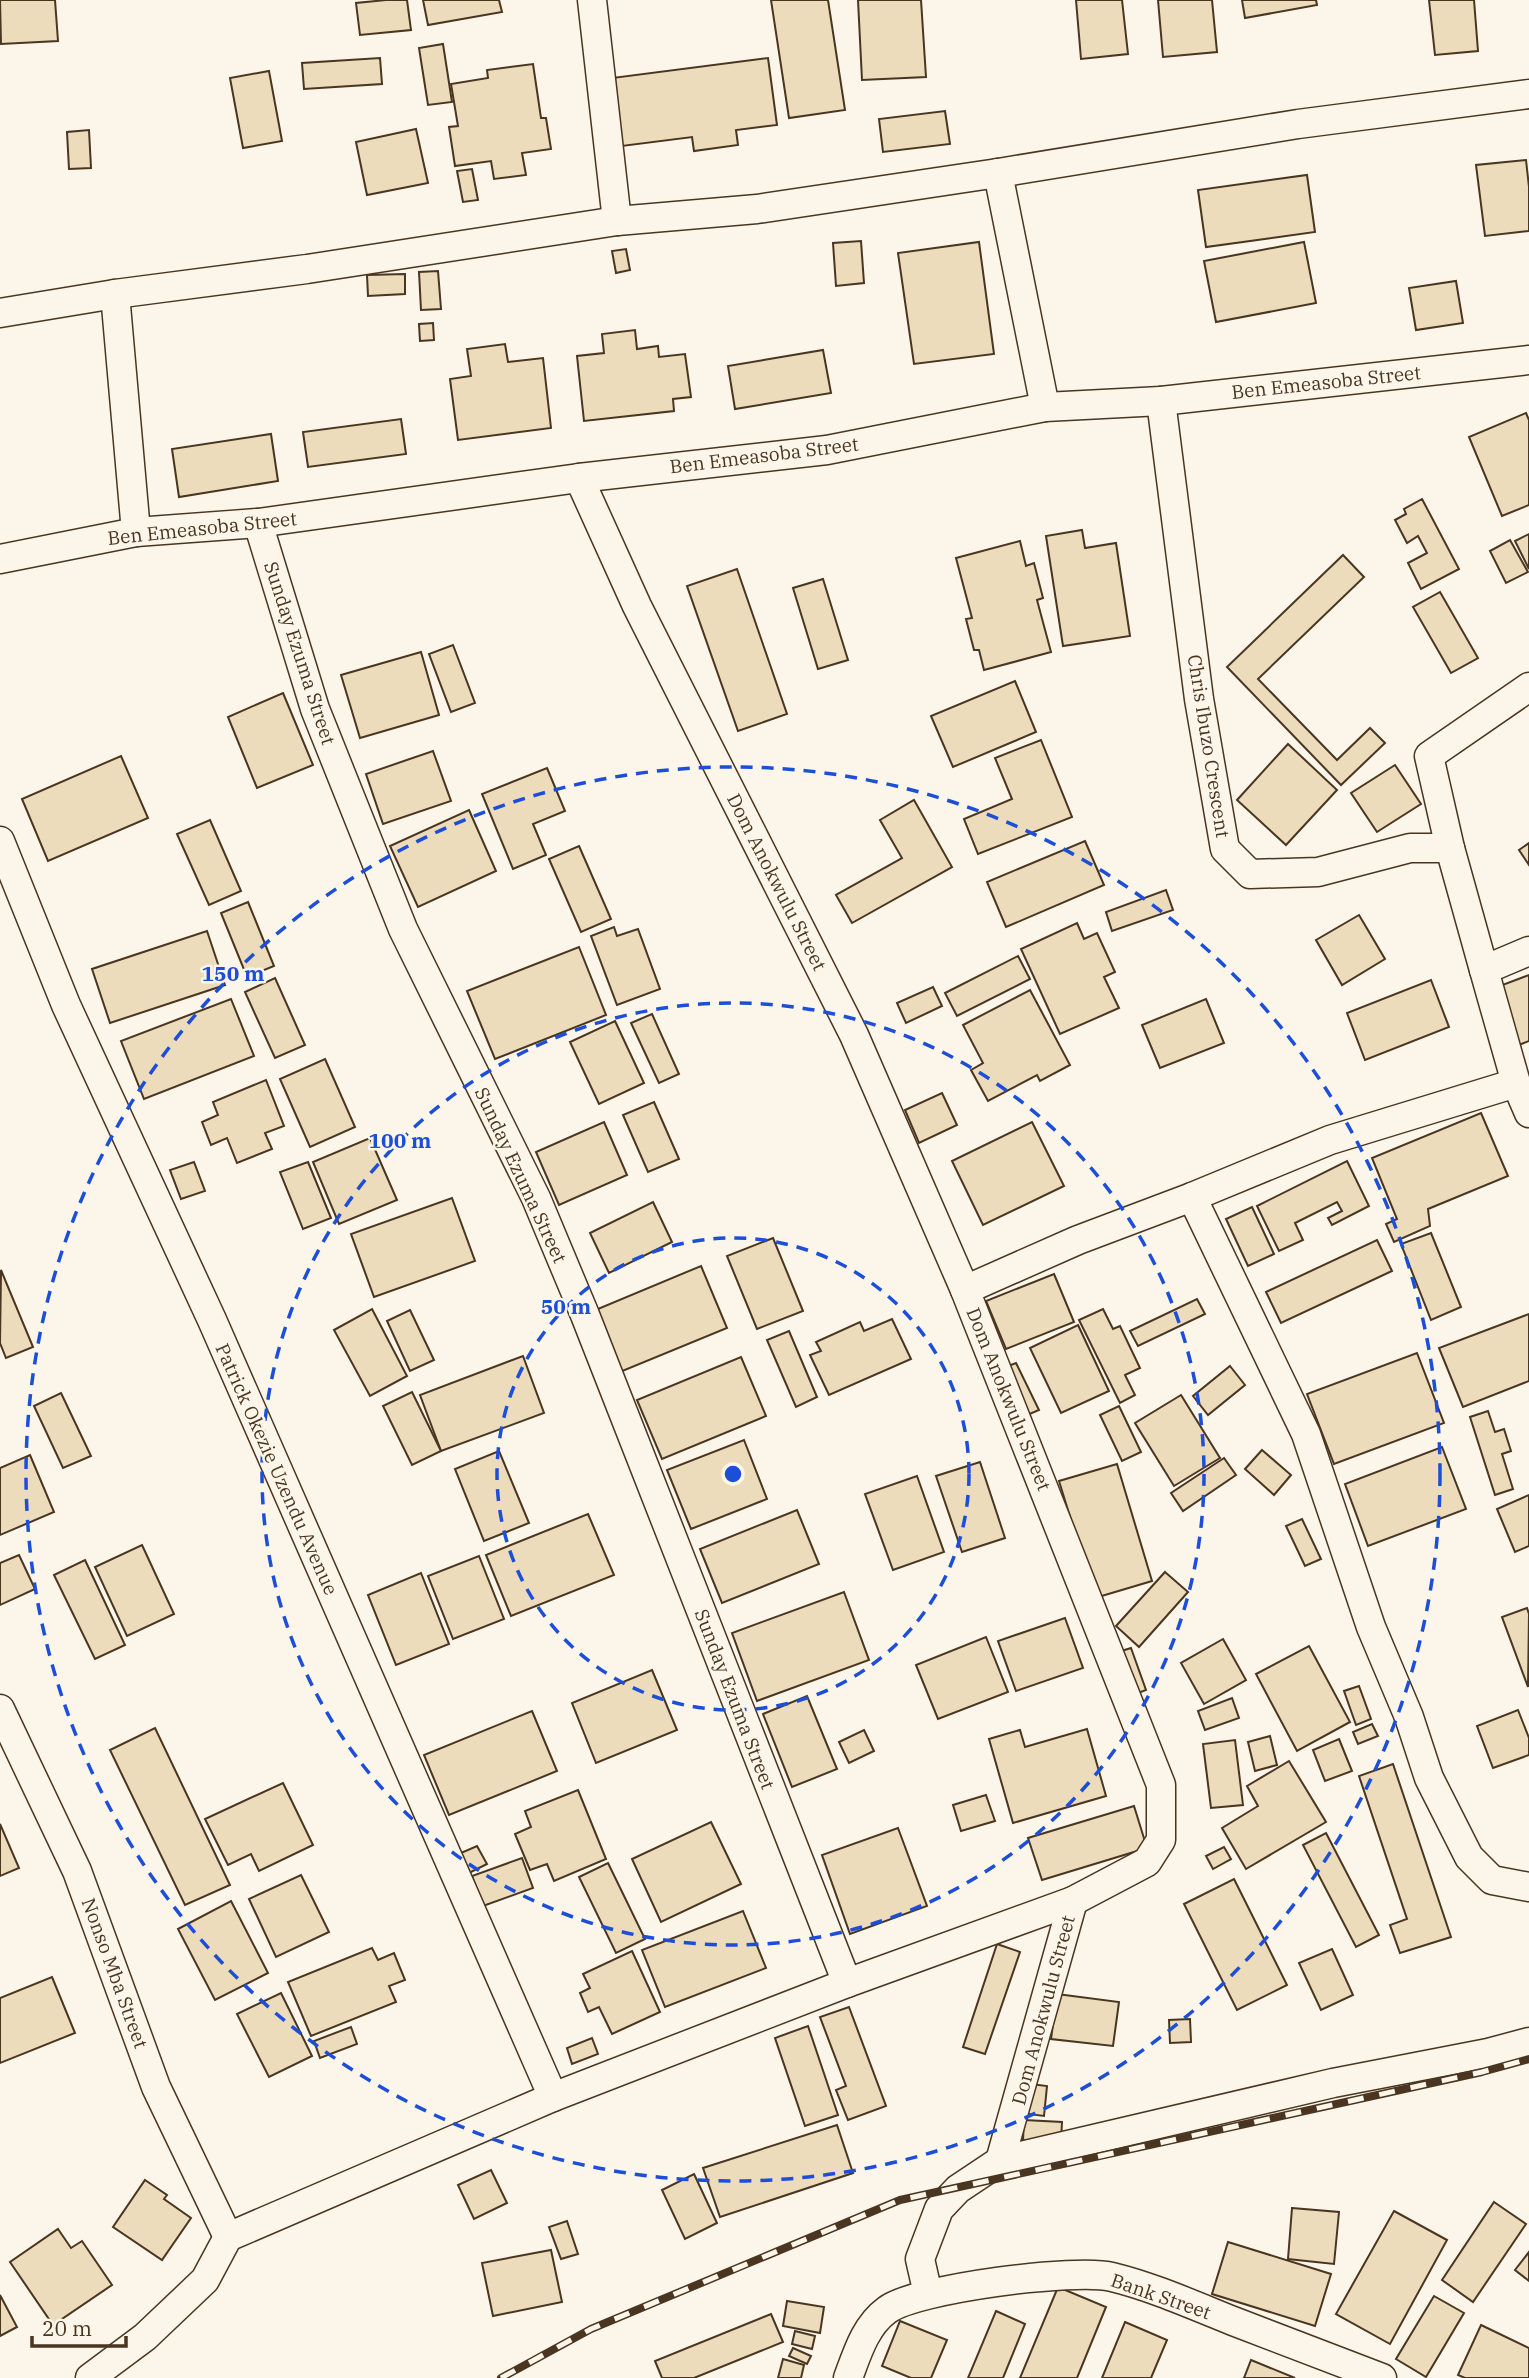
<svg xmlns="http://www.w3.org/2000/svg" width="1529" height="2378" font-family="'IBM Plex Serif',serif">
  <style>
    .building { fill: #ecdcbc; stroke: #4a3520; stroke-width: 2 }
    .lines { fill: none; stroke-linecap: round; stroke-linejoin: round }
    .street-casing { stroke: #4a3520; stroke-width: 31 }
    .street { stroke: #fbf6e9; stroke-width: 28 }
    .rail-casing { stroke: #4a3520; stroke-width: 8 }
    .rail { stroke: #fbf6e9; stroke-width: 5; stroke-dasharray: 16; stroke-linecap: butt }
    .ring { fill: none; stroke: #1d4ed8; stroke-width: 3.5; stroke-dasharray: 12 9 }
    .labels { text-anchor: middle; stroke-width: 5; stroke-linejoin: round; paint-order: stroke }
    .street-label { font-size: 19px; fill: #4a3520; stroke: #fbf6e9 }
    .centre { fill: #1d4ed8; stroke: #fbf6e9; stroke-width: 3.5 }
    .ring-label { font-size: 21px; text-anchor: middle; font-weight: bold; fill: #1d4ed8; stroke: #fbf6e9; stroke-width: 5; stroke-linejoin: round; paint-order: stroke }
  </style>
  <rect width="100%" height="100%" fill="#fbf6e9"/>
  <g class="building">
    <path d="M0,0h55l3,41 -57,3z"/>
    <path d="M386,0h21l4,30 -51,5 -4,-32z"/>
    <path d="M423,0h76l3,12 -74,13z"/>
    <path d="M771,0h57l17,110 -56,8z"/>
    <path d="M858,0h63l5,77 -64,3z"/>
    <path d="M1076,0h46l6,54 -47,5z"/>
    <path d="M1158,0h54l5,52 -54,5z"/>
    <path d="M1242,0h74l1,5 -72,13z"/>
    <path d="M1429,0h45l4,51 -43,4z"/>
    <path d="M443,44l9,58 -24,3 -9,-57z"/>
    <path d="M380,58l2,26 -78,5 -2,-26z"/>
    <path d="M768,58l9,67 -41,5 2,15 -44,6 -2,-14 -70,9 -10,-68z"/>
    <path d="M533,64l8,54h5l5,31 -29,4 4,22 -32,4 -3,-18 -36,5 -6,-39 9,-1 -7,-42 37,-6 -1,-8z"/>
    <path d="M269,71l13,70 -39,7 -13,-70z"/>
    <path d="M945,111l5,33 -67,8 -4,-33z"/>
    <path d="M416,129l12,54 -61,12 -11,-53z"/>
    <path d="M89,130l2,38 -22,1 -2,-37z"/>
    <path d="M1526,160l3,27v44l-44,5 -9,-71z"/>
    <path d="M472,169l6,31 -15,2 -6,-31z"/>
    <path d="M1307,175l8,57 -109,15 -8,-57z"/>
    <path d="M861,241l3,42 -28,3 -3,-43z"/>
    <path d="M979,242l15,112 -80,10 -16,-111z"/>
    <path d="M1304,242l12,61 -100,19 -12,-61z"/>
    <path d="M626,249l4,21 -14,3 -4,-22z"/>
    <path d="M438,271l3,38 -20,1 -2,-38z"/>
    <path d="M405,274v20l-37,2 -1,-21z"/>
    <path d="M1456,281l7,42 -47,7 -7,-42z"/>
    <path d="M433,323l1,17 -14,1 -1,-17z"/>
    <path d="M635,330l2,19 21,-3 1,11 26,-3 6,43 -18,2 1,12 -90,10 -7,-65 27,-3 -2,-19z"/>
    <path d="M505,344l3,18 35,-4 8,70 -93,12 -8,-61 21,-3 -4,-27z"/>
    <path d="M823,350l8,43 -96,16 -7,-43z"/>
    <path d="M1526,413l3,7v85l-27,11 -33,-79z"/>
    <path d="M401,419l5,35 -98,13 -5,-35z"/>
    <path d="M271,434l7,47 -99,16 -7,-48z"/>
    <path d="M1422,499l37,70 -38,20 -13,-26 19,-10 -9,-17 -11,7 -12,-23 11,-6 -2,-5z"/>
    <path d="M1082,530l3,18 31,-5 14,93 -67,10 -17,-110z"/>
    <path d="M1529,534v35l-14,-28z"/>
    <path d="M1510,540l18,32 -22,11 -16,-32z"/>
    <path d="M1020,541l6,25 8,-3 9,35 -6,2 14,52 -67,18 -5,-20h-5l-8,-31 6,-1 -16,-60z"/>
    <path d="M1343,555l21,22 -106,102 79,81 33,-32 15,15 -44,42 -114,-118z"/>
    <path d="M737,569l50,145 -49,17 -51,-145z"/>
    <path d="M823,579l25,81 -30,9 -25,-81z"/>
    <path d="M1440,592l38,66 -27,15 -38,-66z"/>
    <path d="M453,645l22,58 -24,9 -22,-58z"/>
    <path d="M421,652l18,63 -79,23 -19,-63z"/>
    <path d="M1015,681l21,51 -83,35 -22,-51z"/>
    <path d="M283,693l30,72 -56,23 -29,-71z"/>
    <path d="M1041,740l31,77 -94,37 -14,-35 48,-20 -17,-41z"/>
    <path d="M1288,744l49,46 -51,55 -49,-45z"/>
    <path d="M433,751l18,50 -68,23 -17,-50z"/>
    <path d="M121,756l27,62 -100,43 -26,-62z"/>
    <path d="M1395,765l26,39 -44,28 -26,-39z"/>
    <path d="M547,768l18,43 -32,13 13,31 -33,14 -31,-75z"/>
    <path d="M914,800l38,67 -100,56 -16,-28 66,-37 -22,-38z"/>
    <path d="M469,810l27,61 -78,36 -28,-61z"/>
    <path d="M210,820l31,71 -32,14 -32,-71z"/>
    <path d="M1085,841l19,44 -98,42 -19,-45z"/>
    <path d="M1529,843v22l-10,-15z"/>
    <path d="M579,846l32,73 -30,13 -32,-73z"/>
    <path d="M1166,890l7,20 -61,21 -6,-19z"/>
    <path d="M248,902l26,64 -27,11 -26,-64z"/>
    <path d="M1359,915l26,44 -43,26 -26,-45z"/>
    <path d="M1077,923l7,16 13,-6 18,39 -11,5 15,31 -59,26 -39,-85z"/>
    <path d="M614,927l3,9 21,-7 22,60 -43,16 -26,-69z"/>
    <path d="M207,931l18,54 -115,38 -18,-54z"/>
    <path d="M579,947l27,68 -111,44 -28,-68z"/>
    <path d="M1018,956l12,23 -73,37 -12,-23z"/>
    <path d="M1529,975v66l-10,4 -22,-58z"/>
    <path d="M275,978l30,67 -30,13 -30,-66z"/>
    <path d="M1431,980l18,47 -84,33 -18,-47z"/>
    <path d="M933,987l9,19 -36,17 -9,-20z"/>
    <path d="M1030,990l40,75 -30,16 -3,-6 -49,26 -17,-31 12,-7 -20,-38z"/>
    <path d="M231,999l23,57 -110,43 -23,-58z"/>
    <path d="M1206,999l18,44 -64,25 -18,-43z"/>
    <path d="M652,1014l27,60 -20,9 -28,-60z"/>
    <path d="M615,1021l29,62 -45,21 -29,-62z"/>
    <path d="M325,1059l30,68 -45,20 -30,-68z"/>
    <path d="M266,1080l18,46 -19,7 7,16 -35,14 -10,-25 -16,7 -9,-23 16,-7 -5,-13z"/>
    <path d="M942,1093l15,32 -38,18 -14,-33z"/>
    <path d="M654,1102l25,57 -31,13 -25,-57z"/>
    <path d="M1481,1113l27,63 -80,33 2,17 -36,16 -8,-18 11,-5 -25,-61z"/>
    <path d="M604,1122l23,53 -68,30 -23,-53z"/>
    <path d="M1032,1122l32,64 -81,39 -31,-64z"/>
    <path d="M370,1138l27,62 -58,24 -26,-62z"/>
    <path d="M1347,1161l22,45 -37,19 -4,-7 14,-7 -5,-9 -42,21 8,17 -24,11 -22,-45z"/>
    <path d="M194,1162l11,29 -24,8 -11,-29z"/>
    <path d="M308,1162l23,56 -28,11 -23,-57z"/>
    <path d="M452,1198l23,63 -101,36 -23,-63z"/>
    <path d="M653,1202l19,40 -63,31 -19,-40z"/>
    <path d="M1252,1207l22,47 -26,12 -22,-47z"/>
    <path d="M1431,1233l30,74 -30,13 -30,-76z"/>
    <path d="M773,1238l30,73 -46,18 -30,-73z"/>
    <path d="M1377,1240l15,31 -111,52 -15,-31z"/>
    <path d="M701,1266l26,62 -107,44 -27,-61z"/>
    <path d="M1,1270l32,77 -27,11 -6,-15z"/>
    <path d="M1054,1274l20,48 -68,27 -20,-48z"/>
    <path d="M1197,1299l8,15 -67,32 -8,-15z"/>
    <path d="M372,1309l35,67 -37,20 -36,-66z"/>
    <path d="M1103,1309l10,20 7,-3 20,42 -15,7 10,20 -15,8 -41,-83z"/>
    <path d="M410,1310l24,50 -24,11 -23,-50z"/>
    <path d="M1529,1314v67l-66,26 -24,-59z"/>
    <path d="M892,1319l19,40 -82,36 -19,-40 11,-4 -5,-9 44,-20 4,9z"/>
    <path d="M1078,1325l31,66 -48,22 -31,-65z"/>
    <path d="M789,1331l28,66 -21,10 -29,-67z"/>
    <path d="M1417,1353l27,70 -110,41 -27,-70z"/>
    <path d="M523,1356l21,57 -103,38 -21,-56z"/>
    <path d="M741,1357l25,59 -104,43 -25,-59z"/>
    <path d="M1016,1363l23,47 -14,6 -22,-48z"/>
    <path d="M1230,1366l15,19 -37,30 -15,-19z"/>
    <path d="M412,1392l29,59 -29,14 -29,-59z"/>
    <path d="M61,1393l30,63 -28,12 -29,-62z"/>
    <path d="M1181,1395l39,63 -46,28 -39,-63z"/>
    <path d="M1119,1406l22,46 -19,9 -22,-46z"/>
    <path d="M1488,1411l7,21 9,-3 7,22 -9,3 11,35 -18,6 -25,-78z"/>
    <path d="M744,1440l23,59 -76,30 -24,-59z"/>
    <path d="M1442,1447l24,62 -98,37 -23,-62z"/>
    <path d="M1262,1450l29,25 -17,20 -29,-26z"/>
    <path d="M499,1451l30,72 -45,18 -29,-72z"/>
    <path d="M30,1455l24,57 -54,23v-67z"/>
    <path d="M1224,1458l12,17 -53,36 -12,-18z"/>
    <path d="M980,1462l25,76 -43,14 -26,-76z"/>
    <path d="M1117,1464l35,117 -57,17 -36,-117z"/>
    <path d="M917,1476l27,76 -51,18 -28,-76z"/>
    <path d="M1529,1495v51l-14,6 -18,-43z"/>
    <path d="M797,1510l22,54 -97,39 -22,-54z"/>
    <path d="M588,1514l26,61 -103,41 -25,-61z"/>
    <path d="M1302,1519l19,40 -16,7 -19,-40z"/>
    <path d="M142,1545l32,69 -47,22 -32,-69z"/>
    <path d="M19,1555l16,34 -35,16v-42z"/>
    <path d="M479,1556l25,63 -51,20 -25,-63z"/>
    <path d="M85,1560l40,85 -30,14 -41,-84z"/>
    <path d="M1165,1572l23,20 -49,55 -23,-21z"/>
    <path d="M421,1573l28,71 -53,21 -28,-70z"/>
    <path d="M844,1592l25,68 -112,41 -25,-68z"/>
    <path d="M1527,1608l2,6 -1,73 -26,-70z"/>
    <path d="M1065,1618l18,50 -67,23 -18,-50z"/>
    <path d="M986,1637l22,55 -70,27 -22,-54z"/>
    <path d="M1223,1639l23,41 -42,24 -23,-41z"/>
    <path d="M1309,1646l41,76 -53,29 -41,-77z"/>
    <path d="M1131,1648l15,42 -15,6 -16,-43z"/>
    <path d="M652,1670l25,60 -81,33 -24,-60z"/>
    <path d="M1359,1686l12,33 -15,6 -12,-34z"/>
    <path d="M807,1696l30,73 -45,18 -29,-73z"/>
    <path d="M1232,1698l7,20 -34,12 -7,-19z"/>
    <path d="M1518,1710l11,28v17l-36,13 -16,-42z"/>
    <path d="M532,1711l25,60 -108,44 -25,-60z"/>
    <path d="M1372,1724l6,12 -20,8 -5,-12z"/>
    <path d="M155,1728l75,157 -45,20 -75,-155z"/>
    <path d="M1087,1729l19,67 -93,27 -24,-84 31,-9 5,17z"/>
    <path d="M864,1730l10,21 -25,12 -10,-21z"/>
    <path d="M1270,1736l7,29 -22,6 -7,-29z"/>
    <path d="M1339,1739l13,32 -27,10 -12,-31z"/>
    <path d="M1235,1740l8,65 -32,3 -8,-64z"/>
    <path d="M1289,1761l37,61 -80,47 -24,-41 36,-22 -11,-20z"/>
    <path d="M1393,1764l58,173 -51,16 -10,-28 17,-6 -48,-143z"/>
    <path d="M283,1783l30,62 -54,26 -8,-17 -23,11 -23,-46z"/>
    <path d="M578,1790l28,69 -52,22 -7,-17 -17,6 -15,-36 16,-7 -6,-16z"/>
    <path d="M986,1795l9,26 -34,10 -8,-26z"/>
    <path d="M1134,1806l13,42 -105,32 -14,-42z"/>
    <path d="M711,1822l30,62 -80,38 -29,-63z"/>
    <path d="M0,1824l19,44 -19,8z"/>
    <path d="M898,1828l29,78 -77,28 -28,-79z"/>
    <path d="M1326,1833l53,102 -23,12 -53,-102z"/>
    <path d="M477,1846l10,18 -24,12 -9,-20z"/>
    <path d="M1224,1847l7,12 -18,10 -7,-13z"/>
    <path d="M522,1858l11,30 -50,18 -11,-30z"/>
    <path d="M608,1863l37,76 -29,14 -37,-76z"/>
    <path d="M301,1875l28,57 -53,25 -27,-58z"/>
    <path d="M1234,1879l53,106 -50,25 -53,-106z"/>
    <path d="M231,1901l37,72 -53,27 -37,-71z"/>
    <path d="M743,1911l23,57 -101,39 -23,-57z"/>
    <path d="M997,1944l23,8 -35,102 -22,-7z"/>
    <path d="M372,1948l6,12 16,-7 11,27 -16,6 7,16 -85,34 -23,-54z"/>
    <path d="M1332,1949l21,46 -32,15 -22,-47z"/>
    <path d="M632,1951l28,61 -48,22 -13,-27 -11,5 -8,-19 10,-5 -7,-14z"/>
    <path d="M52,1977l23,56 -75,30v-65z"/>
    <path d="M281,1993l31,63 -43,21 -32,-63z"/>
    <path d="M1057,1994l62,8 -6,44 -62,-7z"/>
    <path d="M849,2007l37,99 -38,14 -12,-30 10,-4 -26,-69z"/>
    <path d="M1190,2019l1,23 -21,1 -1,-23z"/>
    <path d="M808,2026l30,89 -33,11 -30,-88z"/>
    <path d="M351,2027l6,17 -37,14 -6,-17z"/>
    <path d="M592,2038l6,16 -26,10 -5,-16z"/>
    <path d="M1023,2083l24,3 -3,30 -24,-3z"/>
    <path d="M1024,2120l38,2 -1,20 -38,-2z"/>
    <path d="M837,2125l16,48 -133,44 -17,-49z"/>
    <path d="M491,2170l16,33 -33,16 -16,-34z"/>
    <path d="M694,2174l23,49 -32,16 -23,-49z"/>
    <path d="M145,2180l22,15 -3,4 27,19 -29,42 -49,-33z"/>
    <path d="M1494,2202l32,22 -53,78 -31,-22z"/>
    <path d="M1292,2208l47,4 -5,52 -46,-5z"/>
    <path d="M1394,2211l53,29 -57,104 -54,-30z"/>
    <path d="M567,2221l11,33 -17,5 -12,-32z"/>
    <path d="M58,2229l13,19 11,-7 30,44 -59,40 -43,-63z"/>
    <path d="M1228,2242l103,32 -16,52 -103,-32z"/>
    <path d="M551,2250l11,52 -69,14 -11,-53z"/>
    <path d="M1529,2252v29l-14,-11z"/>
    <path d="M1058,2287l48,20 -29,71h-57z"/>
    <path d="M0,2295l17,32 -17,9z"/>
    <path d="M1434,2296l30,17 -38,64 -30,-18z"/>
    <path d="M787,2301l37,6 -4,26 -37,-7z"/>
    <path d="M996,2311l29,13 -22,54h-35z"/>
    <path d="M771,2314l12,28 -89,36h-32l-7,-17z"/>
    <path d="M900,2321l47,19 -16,38h-20l-29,-12z"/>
    <path d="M1125,2322l42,18 -16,38h-49z"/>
    <path d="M1481,2325l48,23v30h-64l-7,-3z"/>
    <path d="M795,2331l20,5 -3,13 -20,-5z"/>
    <path d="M793,2348l18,8 -4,8 -18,-8z"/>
    <path d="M783,2359l21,6 -3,13h-23z"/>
    <path d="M1251,2360l44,18h-51z"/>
  </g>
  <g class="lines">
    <defs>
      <g id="street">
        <path d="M592,0l25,221"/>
        <path d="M998,173l47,234"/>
        <path d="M115,294l21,238"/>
        <path d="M0,313l115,-19 192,-25 310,-48 140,-12 241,-36 300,-49 231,-30"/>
        <path d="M1161,401l38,298 26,150 25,25 68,-2 92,-24h40l34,122 45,-19"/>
        <path d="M258,523l57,186 88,220 133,269 49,117 262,668"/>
        <path d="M0,559l136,-27 122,-9 321,-45 248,-28 218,-43 116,-6 368,-41"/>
        <path d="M0,841l66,164 146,315 341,777"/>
        <path d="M1450,848l-21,-92 100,-69"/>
        <path d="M1484,970l32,113 13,30"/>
        <path d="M1192,1197l114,237 65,193 38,90 20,61 40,79 23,23 37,7"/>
        <path d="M965,1290l113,-50 114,-43 138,-57 186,-57"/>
        <path d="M0,1709l77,162 79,216 72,150"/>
        <path d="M1000,2161l333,-78 155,-30 41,-11"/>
        <path d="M928,2294l-8,-35 19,-50 19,-20 42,-28 73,-260"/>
        <path d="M90,2378l55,-41 60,-57 23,-43 325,-140 294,-114 226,-82 74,-39 14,-22v-55l-196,-495 -111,-255 -217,-429 -58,-128"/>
        <path d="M848,2378c9,-24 17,-52 39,-68 29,-22 190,-42 225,-33 41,10 81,28 121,44 49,19 99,38 149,57"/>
      </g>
    </defs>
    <use href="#street" class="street-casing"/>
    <use href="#street" class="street"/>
    <defs>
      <path id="rail" d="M501,2378l90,-49 309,-129 582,-128 47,-13"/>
    </defs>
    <use href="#rail" class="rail-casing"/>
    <use href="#rail" class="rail"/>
  </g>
  <g class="ring">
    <circle cx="733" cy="1474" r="236"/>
    <circle cx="733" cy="1474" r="471"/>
    <circle cx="733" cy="1474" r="707"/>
  </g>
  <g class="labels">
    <g class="street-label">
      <text transform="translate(1326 382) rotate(-6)" y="7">Ben Emeasoba Street</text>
      <text transform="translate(764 455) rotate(-7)" y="7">Ben Emeasoba Street</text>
      <text transform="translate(202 528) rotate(-6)" y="7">Ben Emeasoba Street</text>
      <text transform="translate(300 653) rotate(72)" y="7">Sunday Ezuma Street</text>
      <text transform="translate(1209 746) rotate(81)" y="7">Chris Ibuzo Crescent</text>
      <text transform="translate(777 882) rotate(63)" y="7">Dom Anokwulu Street</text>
      <text transform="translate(521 1175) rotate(65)" y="7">Sunday Ezuma Street</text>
      <text transform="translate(1009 1399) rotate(68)" y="7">Dom Anokwulu Street</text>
      <text transform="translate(277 1469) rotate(66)" y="7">Patrick Okezie Uzendu Avenue</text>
      <text transform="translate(735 1699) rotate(69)" y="7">Sunday Ezuma Street</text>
      <text transform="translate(115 1973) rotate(70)" y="7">Nonso Mba Street</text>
      <text transform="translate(1043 2010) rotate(-75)" y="7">Dom Anokwulu Street</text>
      <text transform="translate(1161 2296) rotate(19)" y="7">Bank Street</text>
    </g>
  </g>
  <circle cx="733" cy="1474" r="10" class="centre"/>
  <g class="ring-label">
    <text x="233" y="981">150 m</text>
    <text x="400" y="1148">100 m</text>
    <text x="566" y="1314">50 m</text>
  </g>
  <path d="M32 2336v10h94v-10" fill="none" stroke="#4a3520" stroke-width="3.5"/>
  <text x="42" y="2336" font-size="21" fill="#4a3520" stroke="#fbf6e9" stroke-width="5" paint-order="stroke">20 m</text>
</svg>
